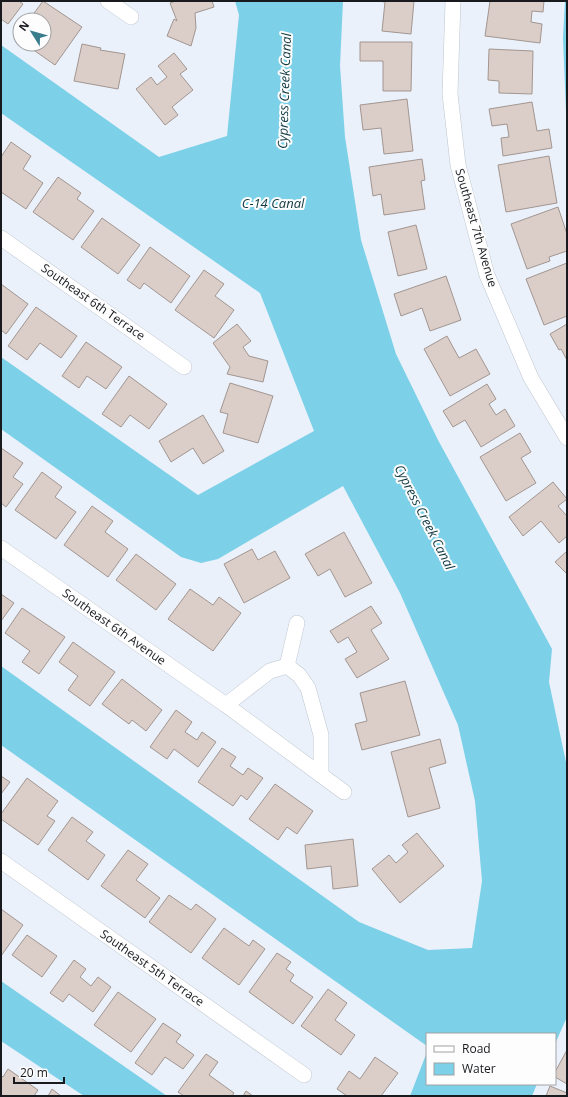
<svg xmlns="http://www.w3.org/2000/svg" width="568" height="1097" font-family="'Open Sans',sans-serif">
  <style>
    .water { fill: #7cd0e8 }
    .building { fill: #dbcdc8; stroke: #a29691 }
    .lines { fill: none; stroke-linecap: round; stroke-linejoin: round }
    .street-casing { stroke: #bfc6d0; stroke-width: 16 }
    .street { stroke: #fff; stroke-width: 15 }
    .labels { text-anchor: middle; stroke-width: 4; stroke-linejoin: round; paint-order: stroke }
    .street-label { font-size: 12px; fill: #181a1e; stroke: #fdfdfd }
    .water-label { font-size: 13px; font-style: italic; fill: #103842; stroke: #fdfdfd }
  </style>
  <rect width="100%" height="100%" fill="#eaf1fb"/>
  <g class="water">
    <path d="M235,1h108l-3,65 5,71 16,103 35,114 42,86 114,209 -3,33 18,85v250l-12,27v-10h-128v12l-426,-301v-79l358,256 69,28 44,-2 10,-67 -7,-80 -17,-76 -58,-132 -57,-107 -125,73 -17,4 -20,-6 -180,-128v-72l197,138 116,-64 -54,-138 -259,-180v-68l158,112 68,-21 12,-121z"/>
    <path d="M565,1h2v135l-4,-98z"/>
    <path d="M1,981l166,115h-83l-83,-55z"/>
    <path d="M427,1052v32h110l-5,12h-122z"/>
  </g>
  <g class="building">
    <path d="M1,1h18l4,3 -15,20 -7,-5z"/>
    <path d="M43,1l39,26 -27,38 -30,-21h19v-24h-15z"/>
    <path d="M176,1h36l2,6 -19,6 1,15 -5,18 -24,-10 7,-17 3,2 -7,-18z"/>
    <path d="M378,1h36l-3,33 -29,-3 3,-29z"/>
    <path d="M490,1h54l-1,11 -11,-1 -1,11 11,2 -2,19 -55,-7z"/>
    <path d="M360,42h52l-1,49h-28v-30h-23z"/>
    <path d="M82,44l19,4 -1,2 25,4 -7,35 -44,-8z"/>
    <path d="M489,49l44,2 -1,43 -33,-1v-12l-11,-1z"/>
    <path d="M174,53l13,16 -7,5 13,16 -21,17 6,8 -13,10 -29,-36 15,-12 6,8 10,-8 -9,-11z"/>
    <path d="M407,99l6,52 -29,3 -3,-26 -18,2 -3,-25z"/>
    <path d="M532,102l5,29 12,-2 3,19 -49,8 -2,-18 8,-1 -2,-13 -15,2 -3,-17z"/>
    <path d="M11,142l20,14 -8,13 20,14 -17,26 -25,-17v-35z"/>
    <path d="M549,156l8,47 -51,9 -8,-47z"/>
    <path d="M422,159l3,21 -4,1 4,28 -41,6 -3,-21 -8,2 -4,-29z"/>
    <path d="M58,177l23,16 -4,6 17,12 -21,29 -40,-28z"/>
    <path d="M558,207l9,27v17l-18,6 1,4 -23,8 -16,-45z"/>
    <path d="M102,218l38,27 -22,29 -37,-27z"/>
    <path d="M416,225l11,44 -29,7 -10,-44z"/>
    <path d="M150,247l40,29 -19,27 -27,-20 -4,6 -13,-9z"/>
    <path d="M567,263v53l-23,9 -18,-46z"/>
    <path d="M204,270l20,14 -9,12 19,14 -20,28 -39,-28z"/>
    <path d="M446,276l15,44 -31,11 -8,-23 -21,8 -7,-22z"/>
    <path d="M1,284l27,20 -22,30 -5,-4z"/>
    <path d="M36,307l41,29 -16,22 -21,-15 -13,17 -19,-14z"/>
    <path d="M237,324l14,17 -8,6 6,9 19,5 -5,21 -36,-8 3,-7 -17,-24z"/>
    <path d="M567,324v36l-6,-11 -2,1 -9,-16z"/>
    <path d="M447,336l12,22 17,-9 14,25 -40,22 -26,-47z"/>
    <path d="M86,342l36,25 -16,22 -19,-13 -8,12 -17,-12z"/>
    <path d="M129,376l38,28 -18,25 -19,-14 -9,12 -19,-13z"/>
    <path d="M230,383l43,13 -15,47 -35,-10 5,-19 -8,-2z"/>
    <path d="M487,384l9,15 -7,5 7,11 9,-6 10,17 -34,21 -16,-27 -12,7 -10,-16z"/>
    <path d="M203,415l21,36 -21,13 -10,-16 -22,14 -12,-21z"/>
    <path d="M520,433l11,19 -10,6 15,25 -30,18 -26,-44z"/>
    <path d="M1,448l22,15 -10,14 10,7 -17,23 -5,-4z"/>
    <path d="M42,472l20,15 -7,10 21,15 -20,27 -41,-29z"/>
    <path d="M553,482l14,17 -9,7 8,9 1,-1v22l-8,7 -18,-22 -18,15 -14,-19z"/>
    <path d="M92,506l21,15 -8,11 23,17 -20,28 -44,-32z"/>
    <path d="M344,532l28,51 -27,14 -15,-28 -12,7 -13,-22z"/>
    <path d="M252,549l6,11 17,-9 15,27 -46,25 -20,-39z"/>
    <path d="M567,551v23l-12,-12z"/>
    <path d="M136,554l40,30 -20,26 -40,-30z"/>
    <path d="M190,589l23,16 6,-8 22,16 -28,38 -45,-32z"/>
    <path d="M1,594l13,9 -13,18z"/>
    <path d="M371,606l11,17 -11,7 18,29 -32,19 -12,-19 12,-7 -9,-15 -10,6 -8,-12z"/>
    <path d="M22,608l43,29 -26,37 -17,-12 8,-11 -25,-18z"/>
    <path d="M73,642l42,30 -25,34 -22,-16 10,-14 -19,-14z"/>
    <path d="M122,679l40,31 -16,21 -14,-11 -3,4 -27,-20z"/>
    <path d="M405,681l15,54 -58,15 -7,-26 12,-3 -7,-28z"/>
    <path d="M176,710l16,12 -7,10 12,8 5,-8 14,10 -18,25 -24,-18 -7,10 -17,-12z"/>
    <path d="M440,739l6,24 -17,5 11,40 -32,9 -17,-65z"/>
    <path d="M222,748l14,9 -6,9 13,9 5,-7 15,10 -16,22 -6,-5 -8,11 -35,-24z"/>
    <path d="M1,776l9,6 -9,12z"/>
    <path d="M27,778l31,23 -11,15 8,5 -17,24 -37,-26v-5z"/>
    <path d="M275,784l38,27 -16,23 -10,-7 -9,13 -29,-21z"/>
    <path d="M72,817l21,15 -7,9 19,14 -17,25 -40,-30z"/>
    <path d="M417,833l27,33 -44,37 -28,-34 17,-14 7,8 12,-11 -6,-7z"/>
    <path d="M353,839l5,47 -25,3 -2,-23 -24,3 -2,-24z"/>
    <path d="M128,850l20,14 -12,16 24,18 -15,20 -44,-32z"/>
    <path d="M169,895l22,15 5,-6 20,15 -25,34 -42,-31z"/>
    <path d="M1,909l22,16 -22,31z"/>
    <path d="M224,928l25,18 4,-6 12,9 -26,36 -37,-27z"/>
    <path d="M27,935l30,21 -15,21 -30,-22z"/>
    <path d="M277,953l14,9 -5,7 8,6 -4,6 23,16 -20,27 -44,-32z"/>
    <path d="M74,960l12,9 -6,8 11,9 7,-9 13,10 -18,25 -24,-18 -6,8 -13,-9z"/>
    <path d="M328,989l19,14 -12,17 20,15 -14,20 -40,-29z"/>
    <path d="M118,992l38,27 -25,33 -37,-27z"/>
    <path d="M163,1023l18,12 -5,7 18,13 -11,14 -18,-12 -13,18 -17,-12z"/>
    <path d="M567,1050v34l-12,-7v-5z"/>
    <path d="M206,1054l12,8 -9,13 25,18 -2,3h-48l-6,-4z"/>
    <path d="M375,1057l23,16 -17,23h-34l-10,-7 12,-18 11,8z"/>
    <path d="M8,1069l30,21 -4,6h-33v-21l2,2z"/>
    <path d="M550,1086l17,7v3h-21z"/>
    <path d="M52,1089l9,7h-13z"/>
    <path d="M246,1091l7,5h-10z"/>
  </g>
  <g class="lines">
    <defs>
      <g id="street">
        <path d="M108,1l23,16"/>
        <path d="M453,1l-3,93 8,71 29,110 44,103 36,60"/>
        <path d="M1,238l183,129"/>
        <path d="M1,548l225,157 118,87"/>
        <path d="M287,666l10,-43"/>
        <path d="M226,705l44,-34 17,-5 12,9 9,13 13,47v40"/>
        <path d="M1,861l303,214"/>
      </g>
    </defs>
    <use href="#street" class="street-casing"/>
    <use href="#street" class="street"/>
  </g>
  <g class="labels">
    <g class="street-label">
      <text transform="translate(476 228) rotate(74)" y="4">Southeast 7th Avenue</text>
      <text transform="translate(93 302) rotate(35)" y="4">Southeast 6th Terrace</text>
      <text transform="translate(114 627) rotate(35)" y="4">Southeast 6th Avenue</text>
      <text transform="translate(152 968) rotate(35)" y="4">Southeast 5th Terrace</text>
    </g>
    <g class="water-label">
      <text transform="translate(284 91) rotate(-88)" y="5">Cypress Creek Canal</text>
      <text x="273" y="208">C-14 Canal</text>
      <text transform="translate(425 517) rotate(63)" y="5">Cypress Creek Canal</text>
    </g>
  </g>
  <rect width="568" height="1097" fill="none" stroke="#181a1e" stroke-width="4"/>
  <rect x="426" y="1033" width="130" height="52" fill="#fdfdfd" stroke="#a1a2a4"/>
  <rect x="434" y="1046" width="20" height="6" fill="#ffffff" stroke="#a1a2a4"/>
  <text x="462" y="1053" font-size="12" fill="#181a1e">Road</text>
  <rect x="434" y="1063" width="20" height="12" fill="#7cd0e8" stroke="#a1a2a4"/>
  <text x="462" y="1073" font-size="12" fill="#181a1e">Water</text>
  <g transform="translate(32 32) rotate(307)"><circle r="19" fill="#fdfdfd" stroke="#a1a2a4"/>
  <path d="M0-3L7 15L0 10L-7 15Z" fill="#397d8d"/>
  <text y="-6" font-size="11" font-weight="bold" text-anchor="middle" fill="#181a1e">N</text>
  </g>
  <path d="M14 1077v6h50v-6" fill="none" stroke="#181a1e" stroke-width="2"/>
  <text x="20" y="1077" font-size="12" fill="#181a1e" stroke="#fdfdfd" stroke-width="3" paint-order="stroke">20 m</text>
</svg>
